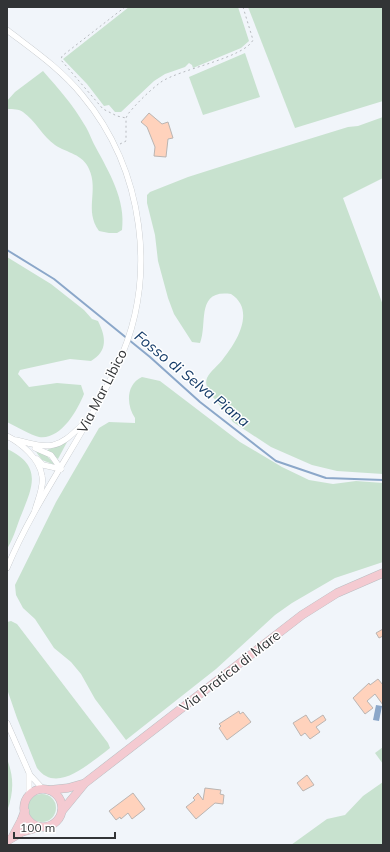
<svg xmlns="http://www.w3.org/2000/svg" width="390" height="852" font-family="Mulish,sans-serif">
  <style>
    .green { fill: #c8e2cf }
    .water { fill: #8ba7c9 }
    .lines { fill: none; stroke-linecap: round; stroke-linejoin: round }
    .stream { stroke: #8ba7c9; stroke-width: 2 }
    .building { fill: #ffd2bc; stroke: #bbb5b2 }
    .street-casing { stroke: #babec2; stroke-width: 6 }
    .secondary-casing { stroke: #babec2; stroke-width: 9 }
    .path { stroke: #b7babf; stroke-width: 1; stroke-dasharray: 2 3; stroke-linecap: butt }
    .street { stroke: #fff; stroke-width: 5.5 }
    .secondary { stroke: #f4cad1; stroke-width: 8 }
    .labels { text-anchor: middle; stroke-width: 3; stroke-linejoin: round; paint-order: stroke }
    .street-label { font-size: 14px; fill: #323436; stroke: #fff }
    .water-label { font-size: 15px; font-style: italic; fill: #143b68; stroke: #fff }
  </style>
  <rect width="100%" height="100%" fill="#f1f5fa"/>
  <g class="green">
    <path d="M129,7h109l11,34 -8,7 -48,20 -1,-3 -3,-2 -4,4 -20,7 -11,7 -33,31h-6l-6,-7 -5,1 -17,-22 -24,-25z"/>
    <path d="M248,7h135v94l-88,27z"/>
    <path d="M245,53l15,44 -57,18 -14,-38z"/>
    <path d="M43,71c15,17 30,34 41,53 5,7 7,15 11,22 14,26 31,54 27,84l-5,3h-8l-10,-2c-15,-21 0,-40 -10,-62 -6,-15 -22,-16 -34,-24 -13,-9 -19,-24 -32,-33 -4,-3 -10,-3 -15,-3l-1,-8 8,-9z"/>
    <path d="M383,117v61l-40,20 40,107v169l-46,-3 -25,-6 -41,-18 -38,-25 -24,-30c-2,-4 -4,-9 -2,-14 3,-7 12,-13 16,-19 14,-17 33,-49 8,-65 -36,-5 -23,30 -31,49l-8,-1 -18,-28 -6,-16 -10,-37 -3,-26 -8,-32v-8l3,-3 38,-15 66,-21 94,-29 10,-1z"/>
    <path d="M7,257l44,27 33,26 8,9 6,2c8,16 10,30 -7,40l-21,-2 -50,11 -2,4 11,13 28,-4 24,2 3,9c-7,17 -23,46 -45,43 -8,-2 -24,-11 -32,-15z"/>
    <path d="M142,377l18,4 80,61 42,25 27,13 24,4 23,-3 27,2v79l-48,16 -43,25 -17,12 -59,54 -90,71 -31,-41 -14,-25 -10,-12 -17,-14 -19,-29 -12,-11 -7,-13 -1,-10 41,-83 43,-74 10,-6 26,1v-5c-9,-13 -9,-34 7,-41z"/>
    <path d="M67,442l-9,17 -11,-9z"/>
    <path d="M7,449c37,17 25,39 13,69 -4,11 -7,21 -13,31z"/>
    <path d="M34,449l13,7 8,9 -13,-5z"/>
    <path d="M11,621l6,3 91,119 2,5 -5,4c-18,13 -49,42 -68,16l-20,-50 -10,-29v-67z"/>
    <path d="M383,747v17l-8,-11z"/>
    <path d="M7,759c7,18 7,33 0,52z"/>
    <path d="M383,782v63h-92l36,-26 18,-4 18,-19z"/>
    <circle cx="42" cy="808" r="14"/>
  </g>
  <path class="water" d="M376,705l6,1 -3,15 -6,-1z"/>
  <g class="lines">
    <path class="stream" d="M7,250l47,29 96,78 50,45 76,59 50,17 57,2"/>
  </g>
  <g class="building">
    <path d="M149,113l13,11 6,-2 5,16 -5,1 -2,18 -12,-1 1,-9 -8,-20 -6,-5z"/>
    <path d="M383,629v7l-4,2 -3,-5z"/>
    <path d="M378,679l5,6v20l-8,-11 -8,7 6,7 -8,6 -12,-16 16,-15 1,2z"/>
    <path d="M239,711l1,3 3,-2 8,10 -24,18 -8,-12 2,-2 -2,-2z"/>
    <path d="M306,715l5,8 12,-8 3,5 -10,7 4,5 -10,7 -5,-6 -4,3 -8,-13z"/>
    <path d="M307,775l7,10 -11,6 -6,-8z"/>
    <path d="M205,788l16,2 -1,4 4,1 -1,9 -8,-1 -19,16 -10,-12 9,-7 -2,-2 5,-5 5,7z"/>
    <path d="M133,793l12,16 -13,10 -4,-6 -7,6 -1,-2 -4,3 -7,-9z"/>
  </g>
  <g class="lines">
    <defs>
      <g id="street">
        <path d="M7,30c26,20 54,39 75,65 62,74 77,183 35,271 -32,69 -81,132 -110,202"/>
        <path d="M7,436c14,7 33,23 35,40 2,11 -4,23 -7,34"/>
        <path d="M16,440c35,9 41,10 67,-16"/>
        <path d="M35,448l16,7 10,14"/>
        <path d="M37,459l6,6 18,4"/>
        <path d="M7,723l23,52 13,14"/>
        <path d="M29,796v-21"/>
      </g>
      <g id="secondary">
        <circle cx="43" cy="808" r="19"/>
        <path d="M49,790l19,-2 14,-4"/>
        <path d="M62,811l23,-28 217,-168 35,-22 46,-20"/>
        <path d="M13,836l8,-15 4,-10"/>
        <path d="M7,841l15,-9 18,-5"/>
      </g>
    </defs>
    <use href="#street" class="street-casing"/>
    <use href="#secondary" class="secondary-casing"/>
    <g class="path">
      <path d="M125,7l-63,49 -1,4 42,49 14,7 9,2"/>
      <path d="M120,144l6,-3v-23l2,-4c9,-11 21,-23 33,-32 19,-13 83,-24 92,-42l-10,-33"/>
    </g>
    <use href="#street" class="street"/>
    <use href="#secondary" class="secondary"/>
  </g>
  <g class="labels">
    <g class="street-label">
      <text transform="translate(102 391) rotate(-63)" y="5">Via Mar Libico</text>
      <text transform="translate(230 671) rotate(-38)" y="5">Via Pratica di Mare</text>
    </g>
    <g class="water-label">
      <text transform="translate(192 379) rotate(39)" y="5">Fosso di Selva Piana</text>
    </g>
  </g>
  <rect width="390" height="852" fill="none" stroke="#323436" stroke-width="16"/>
  <path d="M14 832v6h101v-6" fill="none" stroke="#323436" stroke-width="2"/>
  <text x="20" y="832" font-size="12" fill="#323436" stroke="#ffffff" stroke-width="3" paint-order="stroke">100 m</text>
</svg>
